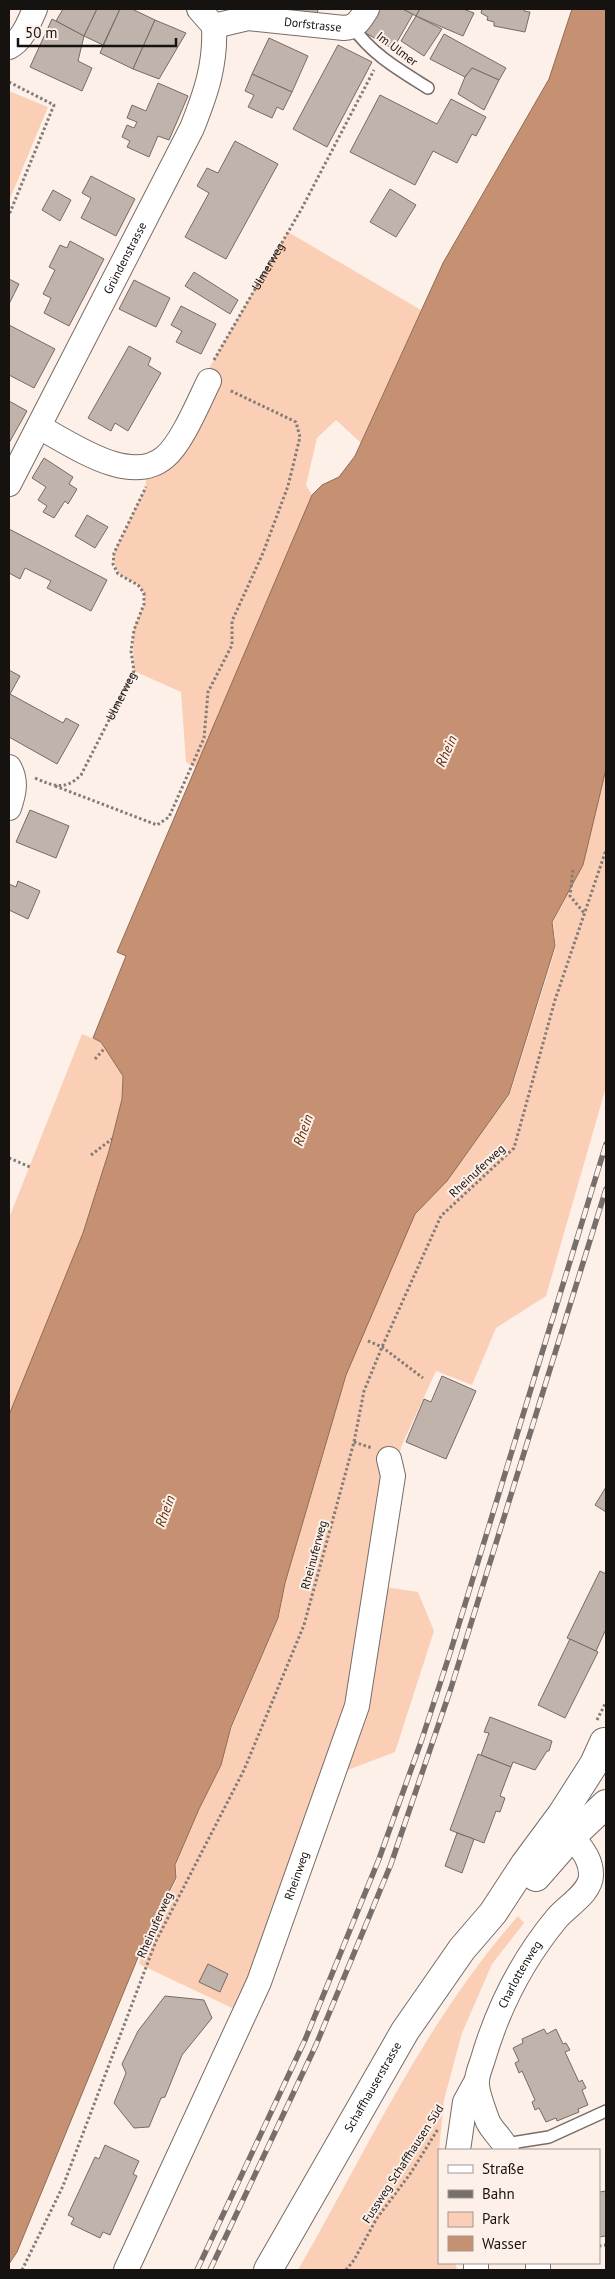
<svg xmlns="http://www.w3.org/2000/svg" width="615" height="2279" font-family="'PT Sans',sans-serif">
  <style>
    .green { fill: #fbcfb6 }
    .water { fill: #c59172; stroke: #906b55 }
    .building { fill: #bfb3ac; stroke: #766b65 }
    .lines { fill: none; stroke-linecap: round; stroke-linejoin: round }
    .lane-casing { stroke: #776c66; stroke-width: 14 }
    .street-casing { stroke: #776c66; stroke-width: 26 }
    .primary-casing { stroke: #776c66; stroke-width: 30 }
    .path { stroke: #837b77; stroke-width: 3; stroke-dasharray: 2.5 2.5; stroke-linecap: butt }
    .lane { stroke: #fff; stroke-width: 11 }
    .street { stroke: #fff; stroke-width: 24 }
    .primary { stroke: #fff; stroke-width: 28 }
    .rail-casing { stroke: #776f6b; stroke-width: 5.5 }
    .rail { stroke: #fdf0e9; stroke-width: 4; stroke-dasharray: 11; stroke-linecap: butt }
    .labels { text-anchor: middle; stroke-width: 4; stroke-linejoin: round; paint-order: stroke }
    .street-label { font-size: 12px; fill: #161210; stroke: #fdf0e9 }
    .water-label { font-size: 14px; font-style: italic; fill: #5f2e0a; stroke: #fdf0e9 }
  </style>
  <rect width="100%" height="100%" fill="#fdf0e9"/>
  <g class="green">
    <path d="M9,91l39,16 -39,94z"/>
    <path d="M288,232l133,78 -60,133 -25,-23 -19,18 -11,47 6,10 -116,273 -10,-6 -5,-70 -47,-21c0,-13 -2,-27 0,-40 1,-12 14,-24 10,-37 -5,-20 -32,-8 -30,-41l31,-64 3,-22 17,-9 43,-88z"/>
    <path d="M606,769v318l-60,209 -50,32 -24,57 -36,-14 -35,76 -38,259 -116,309 -108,-51 9,-31 29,-54 -1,-14 23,-56 22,-44 11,-38 47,-110 6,-34 61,-208 68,-161 33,-34 63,-86 46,-147 -3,-25 30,-57z"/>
    <path d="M82,1034l19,8 22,34 -1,23 -13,52 -26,82 -74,182v-197z"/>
    <path d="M385,1587l33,5 16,39 -39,121 -50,19z"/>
    <path d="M518,1916l6,7 -32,41 -30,69 -18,67 -5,50v113h16l2,7h-159c69,-120 127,-249 220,-354z"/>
  </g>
  <path class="water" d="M572,9h34v760l-23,96 -31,57 3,24 -46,148 -62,87 -32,33 -69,161 -61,208 -7,35 -47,109 -10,38 -22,44 -24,56 1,13 -28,55 -131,319 -8,12v-849l74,-182 26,-82 13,-52 1,-23 -22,-34 -8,-4 33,-82 -9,-4 195,-457 10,-10 17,-8 16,-21 88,-193 106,-184z"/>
  <g class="building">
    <path d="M63,9h34l-13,27 -28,-15z"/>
    <path d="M97,9h23l-17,36 -19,-9z"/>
    <path d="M120,9h12l23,11 -22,49 -33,-16z"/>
    <path d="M280,9h38l-1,7z"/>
    <path d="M377,9h26l10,5 -20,35 -29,-17z"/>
    <path d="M403,9h17l-4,7z"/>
    <path d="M420,9h43l11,4 -11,23 -47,-20z"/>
    <path d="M482,9h43l-1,2 6,1 -5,20 -31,-6v-4l-7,-2 1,-3 -7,-4z"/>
    <path d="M416,16l26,13 -18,27 -23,-15z"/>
    <path d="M52,19l32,17 -6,25 14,7 -10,23 -52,-24z"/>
    <path d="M155,20l31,13 -27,46 -26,-10z"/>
    <path d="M444,34l62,34 -7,12 -27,-12 -7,9 -35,-18z"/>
    <path d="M269,38l39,18 -16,36 -40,-18z"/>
    <path d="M338,45l34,17 -45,85 -34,-18z"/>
    <path d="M472,68l27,12 -15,30 -26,-16 7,-17z"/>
    <path d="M252,74l40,18 -9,18 -6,-3 -5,11 -24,-11 6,-12 -9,-4z"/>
    <path d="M158,83l30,13 -19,44 -11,-4 -9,21 -22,-10 3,-6 -8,-4 5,-12 7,3 3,-6 -10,-4 5,-13 14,6z"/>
    <path d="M380,95l57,29 14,-25 35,18 -10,19 -4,-2 -15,29 -24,-12 -18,34 -65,-33z"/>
    <path d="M235,141l43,23 -52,95 -41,-22 24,-44 -12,-7 10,-18 11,5z"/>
    <path d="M91,176l44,23 -19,37 -35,-18 10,-20 -9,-5z"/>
    <path d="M390,189l26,16 -20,32 -26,-15z"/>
    <path d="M53,190l18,10 -11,21 -18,-11z"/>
    <path d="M70,241l34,18 -35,67 -25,-13 7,-15 -8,-4 12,-24 -6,-3 11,-22 7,3z"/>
    <path d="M194,272l44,28 -8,14 -45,-28z"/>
    <path d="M9,279l10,5 -10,20z"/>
    <path d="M134,280l36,18 -14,29 -37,-18z"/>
    <path d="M181,306l35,18 -15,30 -25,-12 6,-11 -11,-6z"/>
    <path d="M9,325l46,24 -21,39 -25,-13z"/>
    <path d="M129,346l22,12 -3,7 13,8 -33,58 -13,-8 -4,8 -23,-13z"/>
    <path d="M9,401l18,10 -18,32z"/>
    <path d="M44,458l29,19 -4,7 8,5 -9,15 -3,-3 -11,17 -11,-6 4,-6 -9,-6 8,-13 -14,-9z"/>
    <path d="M87,515l21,12 -13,21 -20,-12z"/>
    <path d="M9,529l98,51 -16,31 -44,-23 4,-7 -26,-13 -5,11 -11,-6z"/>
    <path d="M9,670l11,6 -10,18 53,29 3,-5 13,7 -22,39 -48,-27z"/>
    <path d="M30,810l39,16 -13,32 -40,-16z"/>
    <path d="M18,881l22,10 -12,28 -19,-9v-26l7,3z"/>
    <path d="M442,1376l34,15 -30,68 -40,-17 18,-43 7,3z"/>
    <path d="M606,1487v25l-11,-7z"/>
    <path d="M600,1571l6,3v55l-10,22 -29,-13z"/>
    <path d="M570,1639l28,13 -33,66 -27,-13z"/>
    <path d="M490,1717l62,24 -3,10h-2l-12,19 -22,-8 -2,5 -30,-12 8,-22 -5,-1z"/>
    <path d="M478,1754l33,13 -11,29 5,2 -5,14 -4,-1 -12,32 -34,-13z"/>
    <path d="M457,1833l17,6 -12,34 -17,-7z"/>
    <path d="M208,1964l20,10 -8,18 -21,-10z"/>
    <path d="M165,1996l39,4 8,18 -30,37 -17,42 -4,1 -12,29 -15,1 -20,-25 12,-30 -4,-9 16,-33z"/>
    <path d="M544,2029l3,5 9,-5 7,15 3,-1 4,7 -5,2 14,30 3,-2 4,8 -4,2 6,15 -10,4 1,3 -22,9 -1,-3 -10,4 -7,-14 -4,2 -3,-8 3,-2 -13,-29 -3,2 -4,-10 4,-2 -6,-13 10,-5 -1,-4z"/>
    <path d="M105,2145l34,16 -6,13 4,2 -27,59 -7,-3 -3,6 -29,-14 3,-6 -6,-3 27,-58 4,2z"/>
    <path d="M606,2191v45l-7,1v-45z"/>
  </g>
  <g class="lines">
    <defs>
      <g id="lane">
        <path d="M353,27c18,27 48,44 75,61"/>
        <path d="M505,2144l44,-7 57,-26"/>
      </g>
      <g id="street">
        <path d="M199,9l15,17"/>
        <path id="s3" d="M214,26l34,-8 96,10c13,-1 16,-8 23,-19"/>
        <path d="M9,47c14,-7 20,-25 26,-38"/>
        <path d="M39,427c33,17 91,60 126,30 17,-14 34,-56 44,-76"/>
        <path id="s4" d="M9,484l183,-356c14,-35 24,-64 22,-102"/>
        <path d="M9,767c8,14 5,26 0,41"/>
        <path d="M458,2150l7,-48 11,-20"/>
        <path id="s5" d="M507,2150c-4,-11 -14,-18 -19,-28 -3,-8 -12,-33 -11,-41 0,-7 4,-15 6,-22 15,-51 40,-100 74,-141 10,-12 35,-26 34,-44 0,-22 -21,-34 -27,-54"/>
        <path d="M476,2263v7"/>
        <path id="s6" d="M126,2270l133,-288 98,-276 36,-230 -4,-17"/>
        <path d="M538,2270v-7"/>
      </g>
      <g id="primary">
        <path d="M536,1877l35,-40 35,-33"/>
        <path id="s7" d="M268,2270l137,-239 57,-82 31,-36 32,-49 37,-50 32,-50 10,-22"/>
      </g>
    </defs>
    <use href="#lane" class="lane-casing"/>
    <use href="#street" class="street-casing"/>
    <use href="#primary" class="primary-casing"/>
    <g class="path">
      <path d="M9,82l45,23 -45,110"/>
      <path id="s1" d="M214,360l88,-152 72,-138"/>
      <path id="s2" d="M35,778c18,8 30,13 46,-3l53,-104 -3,-20 3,-21 10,-26v-11l-6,-8 -20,-11 -5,-10 1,-11 32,-66"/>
      <path d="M55,786l102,39 12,-8 35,-79 4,-46 24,-47v-24l31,-68 25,-67 12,-49 -4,-15 -67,-32"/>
      <path d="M573,870l-3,26 15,18"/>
      <path d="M95,1059l10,-11"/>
      <path d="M91,1155l21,-16"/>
      <path d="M9,1158l21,9"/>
      <path d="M368,1341l14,6 41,31"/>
      <path d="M354,1442l18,6"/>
      <path d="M597,1720l9,-18"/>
      <path d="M599,2246l7,-1"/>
      <path d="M22,2270l41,-84 93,-245 88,-171 60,-145 50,-183 10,-51 18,-44 59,-131 73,-68 41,-148 51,-150"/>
      <path d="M346,2270l8,-10 23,-42 33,-44 28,-45"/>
    </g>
    <use href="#lane" class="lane"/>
    <use href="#street" class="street"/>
    <use href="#primary" class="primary"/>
    <defs>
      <g id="rail">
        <path d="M197,2270l108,-230 74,-181 43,-120 29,-89 155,-506"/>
        <path d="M210,2270l106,-225 75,-181 60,-176 155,-499"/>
      </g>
    </defs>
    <use href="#rail" class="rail-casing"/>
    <use href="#rail" class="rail"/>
  </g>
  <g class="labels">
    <g class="street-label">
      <text dy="4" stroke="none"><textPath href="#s3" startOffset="100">Dorfstrasse</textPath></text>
      <text transform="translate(397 49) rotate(37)" y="4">Im Ulmer</text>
      <text dy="4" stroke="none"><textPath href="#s4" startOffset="254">Gründenstrasse</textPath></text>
      <text dy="4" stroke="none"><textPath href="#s1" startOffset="108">Ulmerweg</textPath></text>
      <text dy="4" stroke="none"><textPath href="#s2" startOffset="139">Ulmerweg</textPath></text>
      <text transform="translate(477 1171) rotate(-43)" y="4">Rheinuferweg</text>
      <text transform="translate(314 1555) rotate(-75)" y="4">Rheinuferweg</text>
      <text dy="4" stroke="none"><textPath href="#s6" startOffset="430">Rheinweg</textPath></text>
      <text transform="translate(155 1925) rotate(-66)" y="4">Rheinuferweg</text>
      <text dy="4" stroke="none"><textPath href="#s5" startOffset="192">Charlottenweg</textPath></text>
      <text dy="4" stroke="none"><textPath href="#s7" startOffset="211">Schaffhauserstrasse</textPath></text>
      <text transform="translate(403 2164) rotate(-57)" y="4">Fussweg Schaffhausen Süd</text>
    </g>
    <g class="water-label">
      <text transform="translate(446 751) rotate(-66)" y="5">Rhein</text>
      <text transform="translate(303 1130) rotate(-70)" y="5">Rhein</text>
      <text transform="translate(165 1511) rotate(-70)" y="5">Rhein</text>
    </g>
  </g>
  <rect width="615" height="2279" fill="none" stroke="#161210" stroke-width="20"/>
  <rect x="438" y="2149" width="162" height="115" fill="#fdf0e9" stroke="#a19792"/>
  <rect x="448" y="2165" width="25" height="8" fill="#ffffff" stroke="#a19792"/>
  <text x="482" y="2174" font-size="15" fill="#161210">Straße</text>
  <rect x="448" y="2190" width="25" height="8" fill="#776f6b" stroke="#a19792"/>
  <text x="482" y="2199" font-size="15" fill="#161210">Bahn</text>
  <rect x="448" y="2212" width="25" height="15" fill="#fbcfb6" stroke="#a19792"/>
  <text x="482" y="2224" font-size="15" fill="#161210">Park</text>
  <rect x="448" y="2236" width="25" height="15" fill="#c59172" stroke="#a19792"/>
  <text x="482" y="2249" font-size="15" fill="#161210">Wasser</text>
  <path d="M18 38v8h158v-8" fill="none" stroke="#161210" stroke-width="2.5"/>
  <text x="25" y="38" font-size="15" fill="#161210" stroke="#fdf0e9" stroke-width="4" paint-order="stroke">50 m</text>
</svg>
